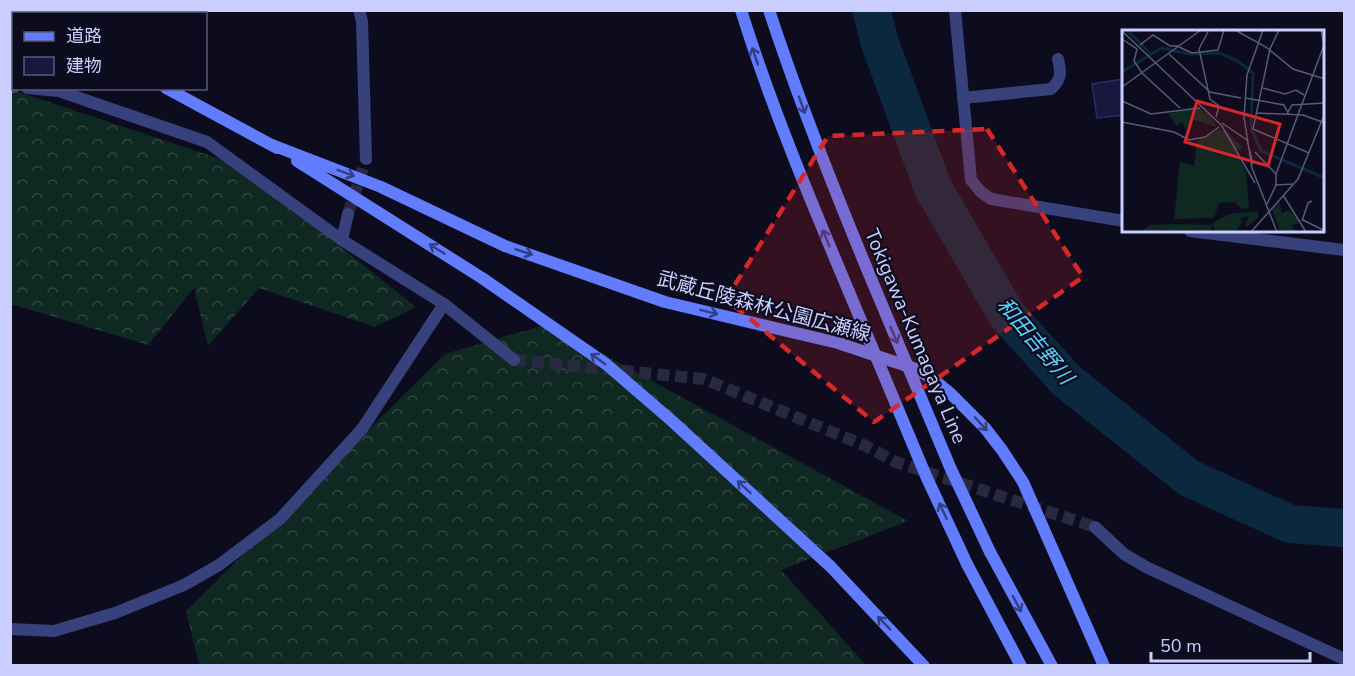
<svg xmlns="http://www.w3.org/2000/svg" width="1355" height="676" font-family="'Nunito Sans','Noto Sans JP',sans-serif">
  <style>
    .forest { fill: url(#forest-crowns) }
    .lines { fill: none; stroke-linecap: round; stroke-linejoin: round }
    .river { stroke: #0b283e; stroke-width: 38 }
    .building { fill: #18183f; stroke: #2a2a6b; stroke-width: 1.5 }
    .minor-tunnel { stroke: #282940; stroke-width: 12; stroke-dasharray: 12 6; stroke-linecap: butt }
    .minor { stroke: #37427d; stroke-width: 12 }
    .secondary { stroke: #617dfe; stroke-width: 12 }
    .secondary-bridge { stroke: #617dfe; stroke-width: 12 }
    .oneway { stroke: #323f83 }
    .marked { fill: #d62828; fill-opacity: 0.2; stroke: #d62828; stroke-width: 4.5; stroke-dasharray: 12 8; stroke-linejoin: round }
    .labels { text-anchor: middle; stroke-width: 4.5; stroke-linejoin: round; paint-order: stroke }
    .street-label { font-size: 20px; fill: #c9ceff; stroke: #0c0c1e }
    .water-label { font-size: 21px; font-style: italic; fill: #58d3fe; stroke: #0c0c1e }
    .inset-river { fill: none; stroke: #0b283e; stroke-width: 3 }
    .inset-road { fill: none; stroke: #585a78; stroke-width: 1.5 }
    .view { fill: #d62828; fill-opacity: 0.15; stroke: #d62828; stroke-width: 3 }
    .inset-edge { fill: none; stroke: #c9ceff; stroke-width: 3 }
  </style>
  <defs>
    <pattern id="forest-crowns" width="20" height="18" patternUnits="userSpaceOnUse" patternTransform="scale(1.5)"><rect width="20" height="18" fill="#0f2822"/><path d="M2 6a3 3 0 1 1 6 0M12 15a3 3 0 1 1 6 0" fill="none" stroke="#314643"/></pattern>
  </defs>
  <rect width="100%" height="100%" fill="#0c0c1e"/>
  <g class="forest">
    <path d="M10,89l228,76 178,142 -41,20 -116,-39 -51,58 -14,-58 -46,57 -137,-41z"/>
    <path d="M548,324l360,197 -127,49 85,95h-667l-13,-54 259,-257z"/>
  </g>
  <g class="lines">
    <path class="river" d="M871,10l10,36 52,142 74,127 60,66 122,97 101,46 54,4"/>
  </g>
  <path class="building" d="M1124,79v36l-27,3 -5,-34z"/>
  <g class="lines">
    <g class="minor-tunnel">
      <path d="M348,214l18,-55"/>
      <path d="M514,360l190,19 162,67 30,16 199,65"/>
    </g>
    <g class="minor">
      <path d="M359,10l3,11 4,138"/>
      <path d="M955,10l16,170 10,12 10,7 133,22"/>
      <path d="M10,87h4"/>
      <path d="M27,88l32,3 148,51 135,98 102,64 70,56"/>
      <path d="M963,98l88,-9c11,-10 10,-17 7,-30"/>
      <path d="M1190,231l154,19"/>
      <path d="M342,240l6,-26"/>
      <path d="M1095,527l29,27 22,13 198,92"/>
      <path d="M10,629l44,2 61,-18 69,-28 35,-20 61,-46 82,-90 82,-125"/>
    </g>
    <g class="secondary">
      <path d="M16,10l6,4"/>
      <path d="M741,10c30,96 69,189 108,282"/>
      <path d="M769,10c30,92 66,182 103,271"/>
      <path d="M166,88l111,60"/>
      <path d="M272,145l109,42 124,59 160,56 173,41 78,26 18,11 17,14 34,34 17,22 21,32 81,184"/>
      <path d="M297,161l185,117 124,86 66,57 159,146 93,99"/>
      <path d="M990,552l62,114"/>
      <path d="M967,564l54,102"/>
    </g>
    <g class="secondary-bridge">
      <path d="M872,281l78,186 40,85"/>
      <path d="M849,292l77,184 41,88"/>
    </g>
  </g>
  <defs><path id="oneway-shaft" d="M-6 0H5M1.5-3L5.5 0L1.5 3" fill="none" stroke-width="1.6" stroke-linecap="round" stroke-linejoin="round" transform="scale(1.5)"/></defs>
  <g class="oneway">
    <use href="#oneway-shaft" transform="translate(755 56) rotate(-109)"/>
    <use href="#oneway-shaft" transform="translate(802 105) rotate(70)"/>
    <use href="#oneway-shaft" transform="translate(346 173) rotate(21)"/>
    <use href="#oneway-shaft" transform="translate(826 238) rotate(-113)"/>
    <use href="#oneway-shaft" transform="translate(437 249) rotate(-148)"/>
    <use href="#oneway-shaft" transform="translate(524 252) rotate(19)"/>
    <use href="#oneway-shaft" transform="translate(709 312) rotate(14)"/>
    <use href="#oneway-shaft" transform="translate(894 335) rotate(67)"/>
    <use href="#oneway-shaft" transform="translate(598 359) rotate(-144)"/>
    <use href="#oneway-shaft" transform="translate(981 424) rotate(48)"/>
    <use href="#oneway-shaft" transform="translate(744 487) rotate(-137)"/>
    <use href="#oneway-shaft" transform="translate(943 511) rotate(-115)"/>
    <use href="#oneway-shaft" transform="translate(1017 604) rotate(62)"/>
    <use href="#oneway-shaft" transform="translate(884 623) rotate(-134)"/>
  </g>
  <path class="marked" d="M987,129l96,148 -209,145 -148,-123 102,-163z"/>
  <g class="labels">
    <g class="street-label">
      <text transform="translate(764 306) rotate(15)" y="7">武蔵丘陵森林公園広瀬線</text>
      <text transform="translate(916 336) rotate(67)" y="7">Tokigawa-Kumagaya Line</text>
    </g>
    <g class="water-label">
      <text transform="translate(1035 341) rotate(50)" y="7">和田吉野川</text>
    </g>
  </g>
  <g transform="translate(1122 30)">
    <rect width="202" height="202" fill="#0c0c1e"/>
    <path d="M74,76l13,9 8,12 -26,-8 -6,11 -3,-9 -6,5 -7,-12zM96,100h7l18,18 -8,2 11,22 3,36 -7,1 -7,-7 -16,1 -5,15 -40,1 6,-57 14,4 3,-25zM157,172l3,11 7,-3 12,13 -9,2 3,7h-15l-8,-23zM136,181v7l-10,8h-3l4,-10 -9,2 2,4 -7,10h-95l10,-7 24,-1 38,1 -1,5 3,2 -1,-9 16,-9z" fill="#0f2822"/>
    <path class="inset-river" d="M5,0l23,23M0,42l39,-24 29,6 29,-1 19,8 15,12 -2,55 10,23 64,27"/>
    <path class="inset-road" d="M113,0l31,17 27,22 32,10M141,0l-16,45 -3,42 8,51 25,64M157,0l-9,19 -17,80 56,24M0,1l100,95 33,57M86,2l-9,17 11,50 9,7 -3,11M0,9l15,10 -3,12 8,12 38,35M18,15l13,-10 17,11h9M57,17l13,6 26,-3 6,-20M47,24l41,38 31,6M0,57l79,-57M141,58l22,6 11,-4 8,5M123,68l39,7 5,10M0,71l29,13 49,-6M166,82l4,-7 33,-2M134,83l47,2 22,8M0,92l52,10 15,8 16,-3 14,-10M100,93l25,17 6,24M133,122l21,22M172,154l-18,1v-11l48,-129 -3,-15M161,165l23,37M145,174l9,-19M181,190l22,11M180,191l6,-18 4,-2M129,202l47,-53 27,-66"/>
    <path class="view" d="M75,71l83,23 -12,42 -83,-24z"/>
    <rect width="202" height="202" class="inset-edge"/>
  </g>
  <rect width="1355" height="676" fill="none" stroke="#c9ceff" stroke-width="24"/>
  <rect x="12" y="12" width="195" height="78" fill="#0c0c1e" stroke="#585a78" stroke-width="1.5"/>
  <rect x="24" y="32" width="30" height="9" fill="#617dfe" stroke="#585a78" stroke-width="1.5"/>
  <text x="66" y="42" font-size="18" fill="#c9ceff">道路</text>
  <rect x="24" y="57" width="30" height="18" fill="#18183f" stroke="#585a78" stroke-width="1.5"/>
  <text x="66" y="72" font-size="18" fill="#c9ceff">建物</text>
  <path d="M1151 652v9h159v-9" fill="none" stroke="#c9ceff" stroke-width="3"/>
  <text x="1160" y="652" font-size="18" fill="#c9ceff" stroke="#0c0c1e" stroke-width="4.5" paint-order="stroke">50 m</text>
</svg>
